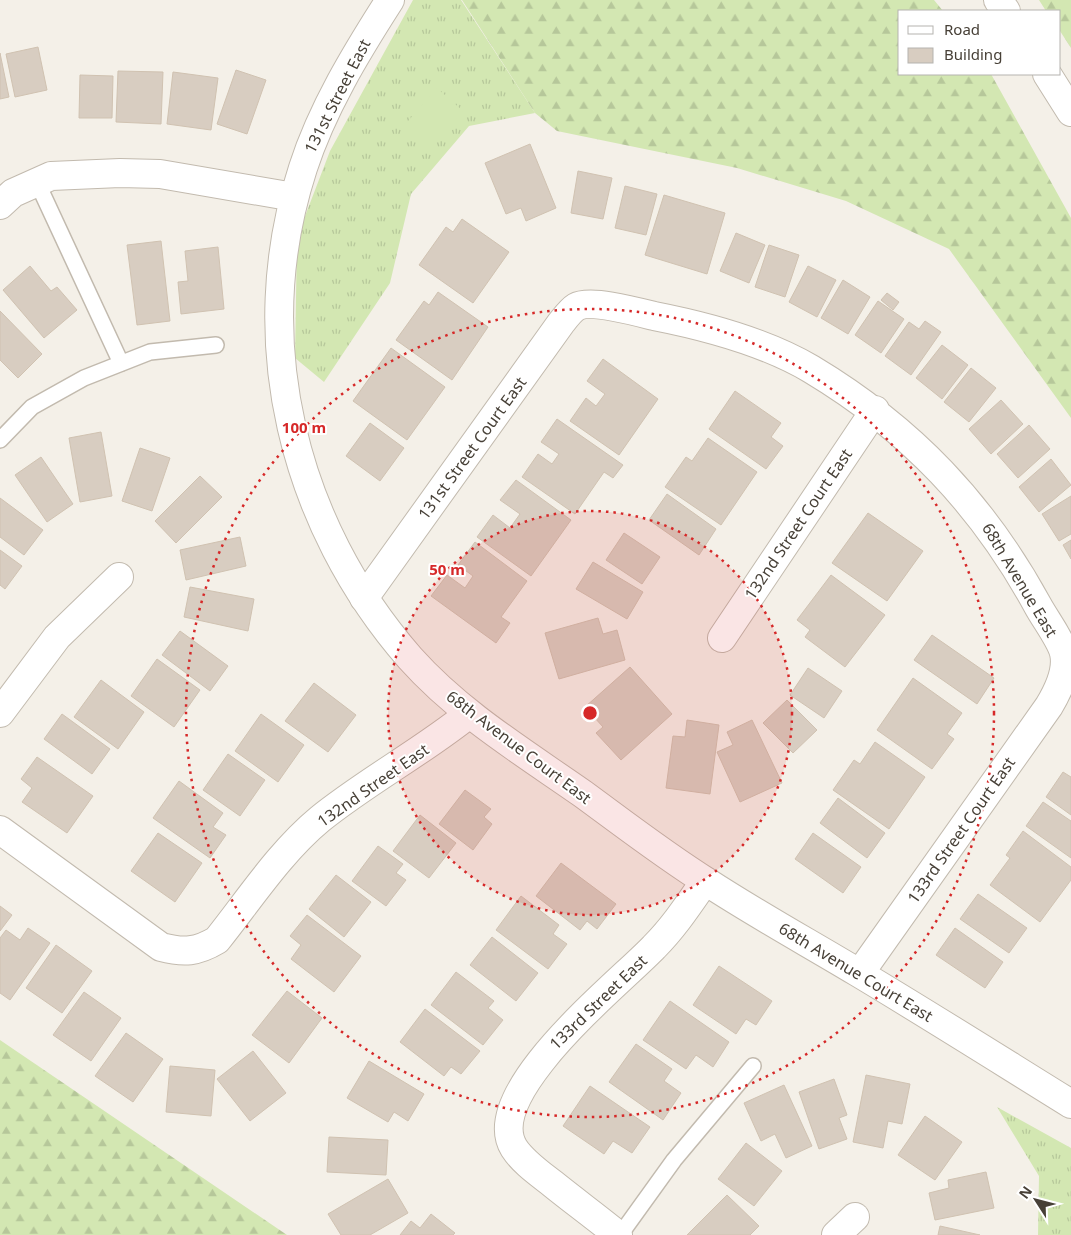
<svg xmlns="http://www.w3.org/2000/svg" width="1071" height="1235" font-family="'Noto Sans',sans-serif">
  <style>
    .grass { fill: url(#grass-tufts) }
    .forest { fill: url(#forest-firs) }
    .pitch { fill: #d3e7b2 }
    .building { fill: #d8cdc1; stroke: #d0c2b1 }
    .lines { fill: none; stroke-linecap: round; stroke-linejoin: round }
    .service-casing { stroke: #c2baae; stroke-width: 18 }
    .minor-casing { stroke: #c2baae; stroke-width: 30 }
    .tertiary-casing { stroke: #c2baae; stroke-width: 30 }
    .service { stroke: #fff; stroke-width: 15 }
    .minor { stroke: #fff; stroke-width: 28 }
    .tertiary { stroke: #fff; stroke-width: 28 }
    .ring { fill: none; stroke: #d62828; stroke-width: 2.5; stroke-dasharray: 2.5 5 }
    .labels { text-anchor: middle; stroke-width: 4; stroke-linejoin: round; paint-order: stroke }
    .street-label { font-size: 16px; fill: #474037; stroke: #fff }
    .centre { fill: #d62828; stroke: #fff; stroke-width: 2.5 }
    .ring-label { font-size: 15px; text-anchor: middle; font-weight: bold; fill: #d62828; stroke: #fff; stroke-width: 4; stroke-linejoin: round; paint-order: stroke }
  </style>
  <defs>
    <pattern id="grass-tufts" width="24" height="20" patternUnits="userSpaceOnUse" patternTransform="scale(1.25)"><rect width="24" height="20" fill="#d3e7b2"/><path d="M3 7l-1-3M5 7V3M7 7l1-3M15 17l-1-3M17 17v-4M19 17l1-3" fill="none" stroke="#b6c79a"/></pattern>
    <pattern id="forest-firs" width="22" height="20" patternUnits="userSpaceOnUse" patternTransform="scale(1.25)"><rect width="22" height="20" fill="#d3e7b2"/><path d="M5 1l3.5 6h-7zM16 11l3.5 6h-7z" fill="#b6c79a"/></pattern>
  </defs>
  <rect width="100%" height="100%" fill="#f4f0e8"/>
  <g class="grass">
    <path d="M413,0h48l74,113 -66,13 -58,68 -21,89 -66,99 -29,-24 2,-121 33,-86z"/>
    <path d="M997,1107l74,41v87h-33l1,-59z"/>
  </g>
  <g class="forest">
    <path d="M462,0h472l9,11h-43v63h91l80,144v200l-122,-169 -103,-48 -109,-33 -180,-37 -22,-18z"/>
    <path d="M1039,0h32v48l-11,-17v-20h-14z"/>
    <path d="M0,1040l287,195h-287z"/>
  </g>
  <path class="pitch" d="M437,88l26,23 -36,41 -26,-23z"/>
  <g class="building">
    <path d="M38,47l9,43 -32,7 -9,-43z"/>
    <path d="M0,53l9,44 -9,2z"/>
    <path d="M236,70l30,10 -19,54 -30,-10z"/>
    <path d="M118,71l45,1 -2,52 -45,-2z"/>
    <path d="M173,72l45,6 -7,52 -44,-6z"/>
    <path d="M80,75l33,1 -1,42h-33z"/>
    <path d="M530,144l26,64 -30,13 -5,-13 -15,6 -21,-51z"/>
    <path d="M578,171l34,7 -9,41 -32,-6z"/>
    <path d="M625,186l32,8 -11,41 -31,-7z"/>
    <path d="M664,195l61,18 -18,61 -62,-19z"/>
    <path d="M462,219l47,33 -36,51 -54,-38 27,-38 7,5z"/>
    <path d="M736,233l29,12 -16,38 -29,-12z"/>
    <path d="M161,241l9,80 -33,4 -10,-80z"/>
    <path d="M769,245l30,10 -14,42 -30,-10z"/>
    <path d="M218,247l6,62 -43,5 -3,-32 10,-1 -3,-30z"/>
    <path d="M30,266l21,25 6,-4 20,23 -33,28 -41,-48z"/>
    <path d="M808,266l28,14 -19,37 -28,-15z"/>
    <path d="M843,280l27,17 -22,37 -27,-16z"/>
    <path d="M438,292l50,35 -36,53 -56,-40 28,-39 5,4z"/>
    <path d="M887,293l12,9 -6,8 -12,-10z"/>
    <path d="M878,301l26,18 -23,34 -26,-18z"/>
    <path d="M0,311l42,43 -24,24 -18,-18z"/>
    <path d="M925,321l16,11 -30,43 -26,-19 24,-34 10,7z"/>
    <path d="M942,345l26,20 -26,34 -26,-21z"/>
    <path d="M391,348l54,39 -38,53 -54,-39z"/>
    <path d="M603,359l55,40 -39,56 -49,-34 16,-23 10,8 9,-12 -18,-13z"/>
    <path d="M971,368l25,20 -27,34 -25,-20z"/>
    <path d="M735,391l46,32 -10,14 12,9 -17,23 -57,-40z"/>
    <path d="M1001,400l22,24 -32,30 -22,-25z"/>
    <path d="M557,419l66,46 -10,13 -9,-6 -29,42 -53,-37 16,-23 14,10 7,-10 -18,-12z"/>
    <path d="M370,423l34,25 -24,33 -34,-25z"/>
    <path d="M1029,425l21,24 -32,29 -21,-24z"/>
    <path d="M101,432l11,64 -32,6 -11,-64z"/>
    <path d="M708,438l49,34 -36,53 -56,-38 21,-30 6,4z"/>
    <path d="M140,448l30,10 -18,53 -30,-10z"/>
    <path d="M41,457l32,47 -26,18 -32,-47z"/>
    <path d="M1051,459l20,26 -32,27 -20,-25z"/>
    <path d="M200,476l22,21 -46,46 -21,-22z"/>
    <path d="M516,480l55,40 -40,56 -54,-39 16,-22 17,13 10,-14 -20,-14z"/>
    <path d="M667,494l49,35 -17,26 -50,-35z"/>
    <path d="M1071,496v38l-12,7 -17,-27z"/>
    <path d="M0,498l43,32 -19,25 -24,-18z"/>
    <path d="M868,513l55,38 -36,50 -55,-38z"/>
    <path d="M624,533l36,24 -18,27 -36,-24z"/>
    <path d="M240,537l6,29 -60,14 -6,-30z"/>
    <path d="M1071,540v19l-8,-14z"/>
    <path d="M475,542l52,39 -26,36 9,6 -14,20 -65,-47 16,-21 18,13 8,-12 -15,-11z"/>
    <path d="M0,550l22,16 -17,23 -5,-4z"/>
    <path d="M593,562l50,30 -16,27 -51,-30z"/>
    <path d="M831,575l54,40 -40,52 -40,-30 5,-7 -13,-10z"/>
    <path d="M190,587l64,12 -6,32 -64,-14z"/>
    <path d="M598,618l5,16 14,-4 8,30 -66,19 -14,-46z"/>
    <path d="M180,631l48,35 -18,25 -48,-36z"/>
    <path d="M932,635l62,43 -17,26 -63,-44z"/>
    <path d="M157,659l43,31 -26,37 -43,-31z"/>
    <path d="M630,667l42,47 -51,46 -25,-27 7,-6 -18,-20z"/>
    <path d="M808,668l34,23 -18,27 -34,-23z"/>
    <path d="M913,678l49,35 -15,21 7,5 -22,30 -55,-39z"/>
    <path d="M101,680l43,32 -26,37 -44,-32z"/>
    <path d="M314,683l42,32 -28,37 -43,-31z"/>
    <path d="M787,700l30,30 -24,23 -30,-30z"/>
    <path d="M62,714l48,35 -18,25 -48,-35z"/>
    <path d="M261,714l43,31 -26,37 -43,-31z"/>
    <path d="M687,720l32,5 -9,69 -44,-6 7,-52 12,1z"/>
    <path d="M752,720l30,63 -42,19 -23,-50 16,-7 -6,-13z"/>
    <path d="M875,742l50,35 -36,52 -56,-39 21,-30 6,4z"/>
    <path d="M228,754l37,26 -25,36 -37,-26z"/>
    <path d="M37,757l56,39 -26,37 -45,-31 10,-14 -11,-9z"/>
    <path d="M1063,772l8,5v38l-25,-18z"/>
    <path d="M179,781l44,32 -10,14 13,8 -16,23 -57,-40z"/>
    <path d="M465,790l26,19 -7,8 8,7 -19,26 -34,-26z"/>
    <path d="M838,798l47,35 -18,25 -47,-35z"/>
    <path d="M1043,802l28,19v37l-45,-32z"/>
    <path d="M420,815l36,28 -27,35 -36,-27z"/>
    <path d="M1023,831l48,36v13l-31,42 -50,-37 20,-27 -4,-3z"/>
    <path d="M158,833l44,30 -27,39 -44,-31z"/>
    <path d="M813,833l48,34 -18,26 -48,-34z"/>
    <path d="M378,846l25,18 -7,9 10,7 -20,26 -34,-25z"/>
    <path d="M561,863l55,41 -19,25 -10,-8 -7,9 -44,-34z"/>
    <path d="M336,875l35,27 -27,35 -35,-28z"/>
    <path d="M978,894l49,34 -18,25 -49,-34z"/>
    <path d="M521,896l38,29 -6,9 14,10 -19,25 -52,-39z"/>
    <path d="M0,906l12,9 -12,16z"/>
    <path d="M307,915l54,41 -27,36 -43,-33 10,-14 -11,-9z"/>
    <path d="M28,928l22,15 -40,57 -10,-7v-55l6,-8 14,10z"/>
    <path d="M955,928l48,34 -18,26 -49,-33z"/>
    <path d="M492,937l46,36 -22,28 -46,-36z"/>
    <path d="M56,945l36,26 -30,42 -36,-25z"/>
    <path d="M719,966l53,35 -16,24 -10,-6 -10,15 -43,-29z"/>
    <path d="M456,972l38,29 -6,7 15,12 -20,25 -52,-40z"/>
    <path d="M287,991l35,27 -33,45 -37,-28z"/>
    <path d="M84,992l37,26 -30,43 -38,-26z"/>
    <path d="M670,1001l59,41 -16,25 -17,-12 -10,14 -43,-29z"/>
    <path d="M425,1009l55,42 -19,23 -10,-7 -7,9 -44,-34z"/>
    <path d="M126,1033l37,26 -30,43 -38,-26z"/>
    <path d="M636,1044l36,25 -8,12 17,12 -18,27 -54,-38z"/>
    <path d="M253,1051l33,42 -36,28 -33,-42z"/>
    <path d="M369,1061l55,33 -16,27 -14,-9 -6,10 -41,-24z"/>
    <path d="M170,1066l45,4 -4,46 -45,-4z"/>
    <path d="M866,1075l44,9 -8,40 -14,-3 -5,27 -30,-6z"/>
    <path d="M834,1079l13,36 -8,3 8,21 -28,10 -20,-57z"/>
    <path d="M784,1085l28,61 -26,12 -11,-24 -14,7 -17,-38z"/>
    <path d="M590,1086l60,41 -18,26 -19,-12 -9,13 -41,-28z"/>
    <path d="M925,1116l37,26 -27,38 -37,-25z"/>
    <path d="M329,1137l59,3 -2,35 -59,-3z"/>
    <path d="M746,1143l36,28 -28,35 -36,-27z"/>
    <path d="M986,1172l8,36 -59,12 -6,-27 20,-5 -1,-8z"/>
    <path d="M388,1179l20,34 -38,22h-29l-13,-21z"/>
    <path d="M727,1195l32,31 -9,9h-63z"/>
    <path d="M431,1214l24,19 -2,2h-53l11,-14 9,7z"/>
    <path d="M940,1226l40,9h-42z"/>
  </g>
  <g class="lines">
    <defs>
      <g id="service">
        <path d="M37,182l84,181"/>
        <path d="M0,440l32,-33 52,-29 66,-26 66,-7"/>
        <path d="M620,1235l54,-75 79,-94"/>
      </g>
      <g id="minor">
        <path d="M390,0c-34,53 -68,109 -87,168 -56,172 -10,356 107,490 49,55 113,94 173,136 41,30 81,61 124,88 49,32 100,60 150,90 72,43 143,88 214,132"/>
        <path d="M0,205l13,-12 38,-17 69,-3 40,1 134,23"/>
        <path d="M364,598l197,-275c4,-5 10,-13 15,-16 14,-8 62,5 78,9 51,10 113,27 157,53 100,60 172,136 227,237 7,13 23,34 26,47 4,18 -6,38 -15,53l-189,267"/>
        <path d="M722,638l153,-228"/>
        <path d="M0,713l57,-76 62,-60"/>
        <path d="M0,830l161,117c23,6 36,5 56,-7 32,-40 63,-88 103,-121 47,-38 102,-67 149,-105"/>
        <path d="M618,1235c-22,-18 -44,-34 -65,-51 -14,-11 -30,-22 -39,-36 -34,-55 107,-166 140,-201 20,-20 35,-43 51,-66"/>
        <path d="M836,1235l19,-18"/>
      </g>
      <g id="tertiary">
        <path d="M998,0l8,11"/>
        <path d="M1047,74l24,38"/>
      </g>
    </defs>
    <use href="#service" class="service-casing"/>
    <use href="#minor" class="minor-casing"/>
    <use href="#tertiary" class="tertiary-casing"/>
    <use href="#service" class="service"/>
    <use href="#minor" class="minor"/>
    <use href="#tertiary" class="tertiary"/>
  </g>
  <circle cx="590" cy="713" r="202" fill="#d62828" fill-opacity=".12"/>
  <g class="ring">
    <circle cx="590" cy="713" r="202"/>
    <circle cx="590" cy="713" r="404"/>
  </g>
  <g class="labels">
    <g class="street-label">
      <text transform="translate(337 96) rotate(-63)" y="6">131st Street East</text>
      <text transform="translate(472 448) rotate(-54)" y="6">131st Street Court East</text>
      <text transform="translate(798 524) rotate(-56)" y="6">132nd Street Court East</text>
      <text transform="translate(1020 580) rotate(59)" y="6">68th Avenue East</text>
      <text transform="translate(519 747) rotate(37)" y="6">68th Avenue Court East</text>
      <text transform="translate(373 785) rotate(-35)" y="6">132nd Street East</text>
      <text transform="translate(961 830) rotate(-55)" y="6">133rd Street Court East</text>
      <text transform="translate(856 972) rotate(31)" y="6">68th Avenue Court East</text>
      <text transform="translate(598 1002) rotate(-44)" y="6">133rd Street East</text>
    </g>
  </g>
  <circle cx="590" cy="713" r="8" class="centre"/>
  <g class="ring-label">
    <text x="304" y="433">100 m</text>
    <text x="447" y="575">50 m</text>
  </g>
  <rect x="898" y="10" width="162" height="65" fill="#ffffff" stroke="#b5b3af"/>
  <rect x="908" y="26" width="25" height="8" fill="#ffffff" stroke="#b5b3af"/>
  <text x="944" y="35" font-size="15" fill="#474037">Road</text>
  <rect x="908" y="48" width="25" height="15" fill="#d8cdc1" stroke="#b5b3af"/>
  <text x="944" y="60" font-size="15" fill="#474037">Building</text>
  <g transform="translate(1036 1200) rotate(306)" stroke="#ffffff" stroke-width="4" paint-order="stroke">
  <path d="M0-4L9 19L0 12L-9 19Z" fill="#474037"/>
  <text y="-8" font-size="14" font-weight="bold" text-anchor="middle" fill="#474037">N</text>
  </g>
</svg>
